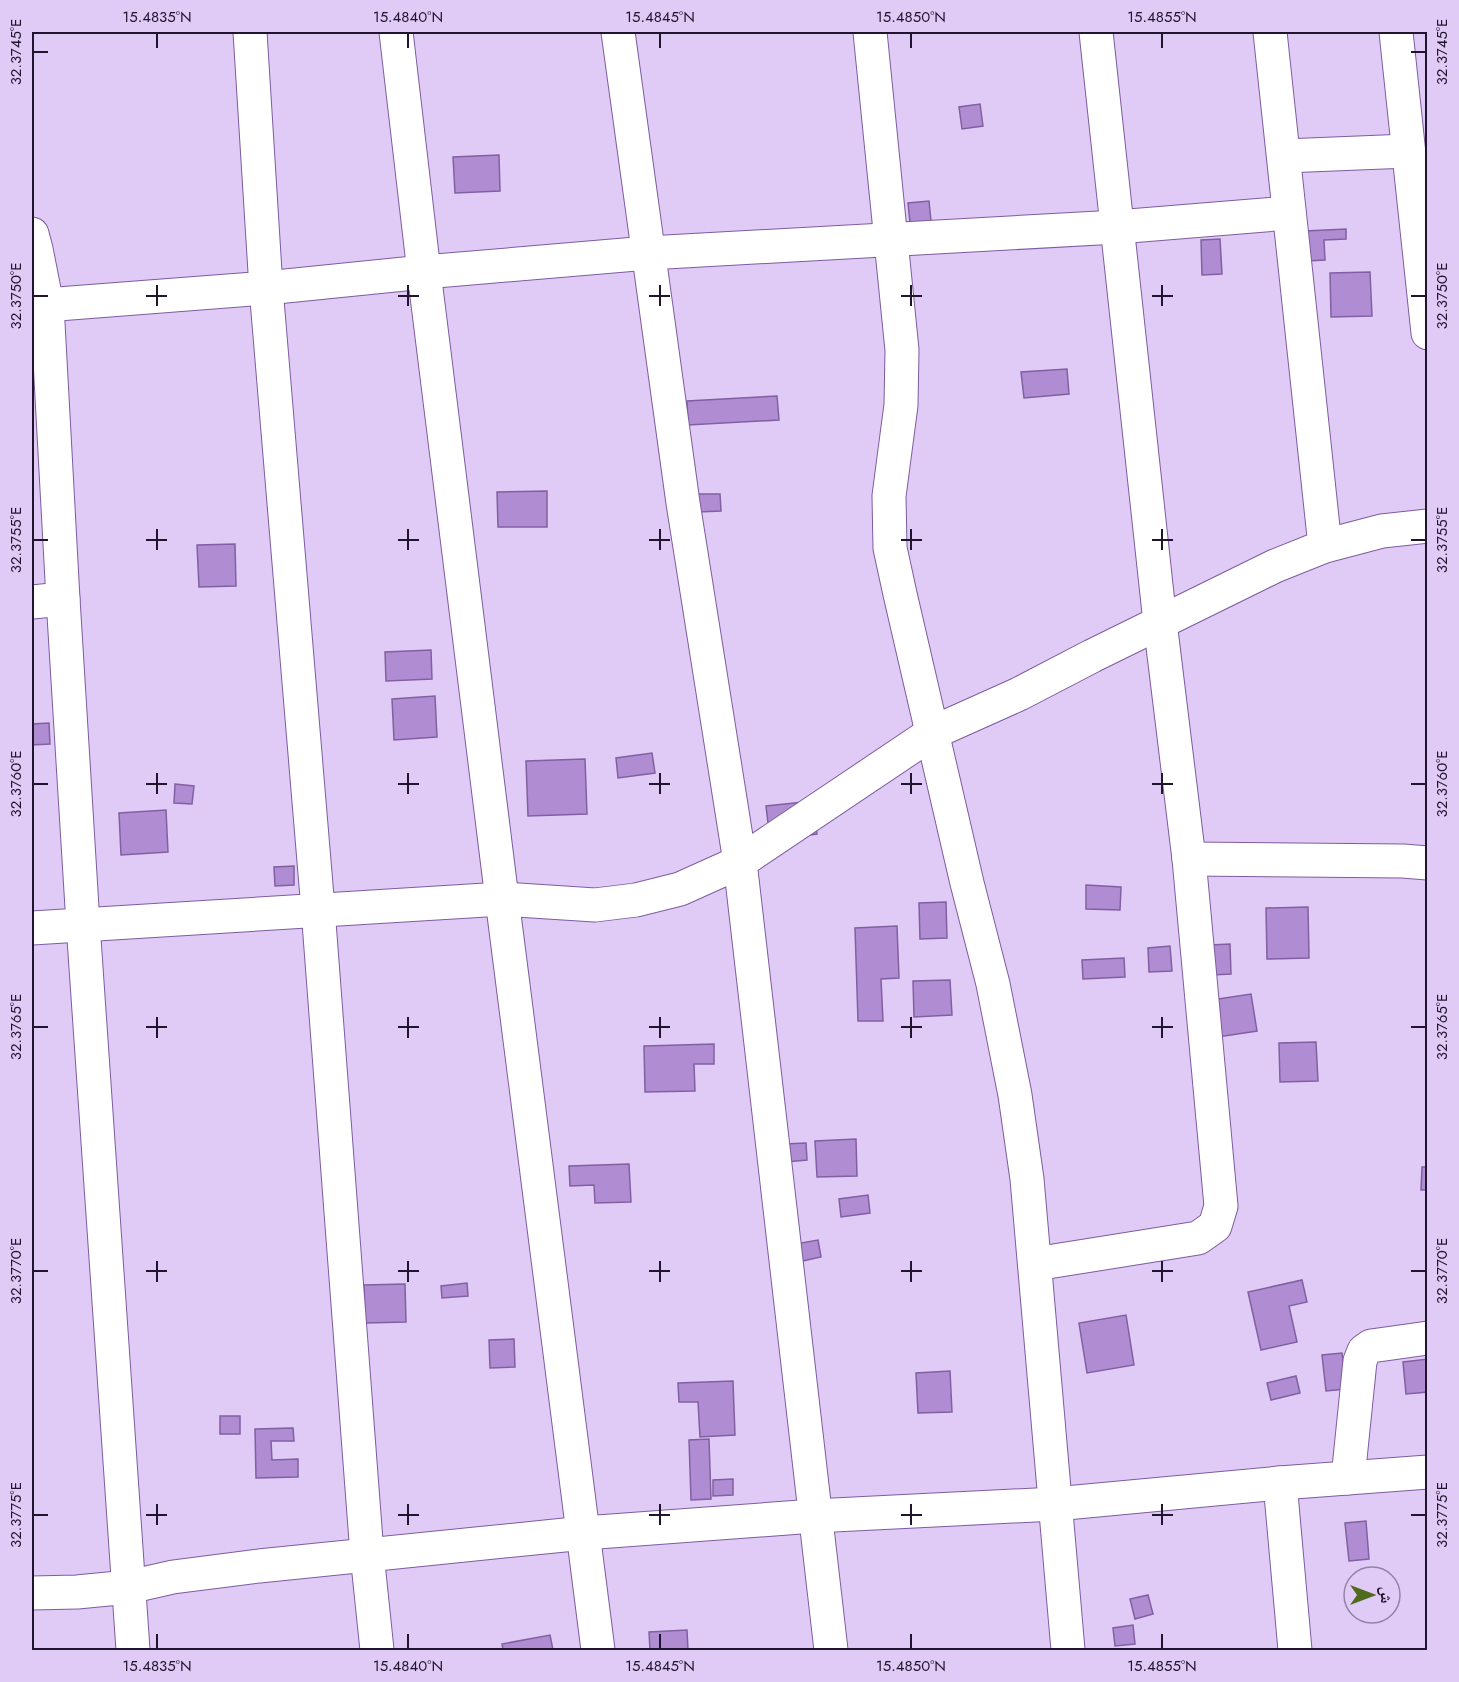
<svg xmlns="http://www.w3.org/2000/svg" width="1459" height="1682" font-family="Jost,'Noto Naskh Arabic',sans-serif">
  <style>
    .building { fill: #b08dd3; stroke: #8160a1; stroke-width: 1.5 }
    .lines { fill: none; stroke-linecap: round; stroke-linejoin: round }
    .minor-casing { stroke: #7d5c9e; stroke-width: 35 }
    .minor { stroke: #fff; stroke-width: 33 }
    .ticks { fill: none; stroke: #21142e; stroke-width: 2 }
    .neatline { fill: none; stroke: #21142e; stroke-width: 2 }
    .ticks-label { font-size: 15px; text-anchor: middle; fill: #21142e }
  </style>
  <rect width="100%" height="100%" fill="#e0cbf7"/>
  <g class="building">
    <path d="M980,104l3,22 -21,3 -3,-22z"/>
    <path d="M499,155l1,36 -45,2 -2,-36z"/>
    <path d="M929,201l2,20 -21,2 -2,-20z"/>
    <path d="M1346,229v10l-22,1 1,20 -18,1 -2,-30z"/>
    <path d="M1220,239l2,35 -20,1 -1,-35z"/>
    <path d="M1370,272l2,44 -41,1 -1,-44z"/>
    <path d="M1067,369l2,25 -45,4 -3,-26z"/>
    <path d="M777,396l2,24 -91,5 -1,-24z"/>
    <path d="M547,491v36h-49l-1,-35z"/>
    <path d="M697,494h23l1,17 -23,1z"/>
    <path d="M235,544l1,42 -37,1 -2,-42z"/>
    <path d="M431,650l1,29 -46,2 -1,-29z"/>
    <path d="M435,696l2,41 -43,3 -2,-41z"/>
    <path d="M49,723l1,21 -18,1v-21z"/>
    <path d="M652,753l3,20 -37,5 -2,-20z"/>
    <path d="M585,759l2,55 -59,2 -2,-55z"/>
    <path d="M175,784l19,2 -2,18 -18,-1z"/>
    <path d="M813,801l4,33 -47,6 -4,-34z"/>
    <path d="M166,810l2,42 -47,3 -2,-42z"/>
    <path d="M294,866v19l-19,1 -1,-19z"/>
    <path d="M1086,885l35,2 -1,23 -34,-1z"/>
    <path d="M946,902l1,36 -27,1 -1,-36z"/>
    <path d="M1308,907l1,51 -42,1 -1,-51z"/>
    <path d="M897,926l2,52 -18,1 2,42h-25l-3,-93z"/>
    <path d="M1230,944l1,30 -20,1 -1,-30z"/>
    <path d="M1170,946l2,25 -23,1 -1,-24z"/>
    <path d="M1124,958l1,19 -42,2 -1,-19z"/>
    <path d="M950,980l2,35 -38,2 -1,-36z"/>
    <path d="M1251,994l6,37 -39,6 -6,-37z"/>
    <path d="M1316,1042l2,39 -38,1 -1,-39z"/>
    <path d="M714,1044v20h-20l1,27 -50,1 -1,-46z"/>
    <path d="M856,1139l1,37 -40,1 -2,-36z"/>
    <path d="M806,1143l1,17 -22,2 -1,-18z"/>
    <path d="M629,1164l2,38 -36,1 -1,-18 -24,1 -1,-20z"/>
    <path d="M1422,1167h6v23h-7z"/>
    <path d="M868,1195l2,18 -29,4 -2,-18z"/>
    <path d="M818,1240l3,17 -23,5 -3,-18z"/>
    <path d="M1302,1280l5,22 -18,4 8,36 -36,8 -13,-58z"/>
    <path d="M467,1283l1,13 -26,2 -1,-12z"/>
    <path d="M405,1284l1,38 -41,1 -1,-38z"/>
    <path d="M1126,1315l8,50 -47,8 -8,-50z"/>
    <path d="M514,1339l1,28 -25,1 -1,-28z"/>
    <path d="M1342,1353l4,36 -20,2 -4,-36z"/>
    <path d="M1428,1359v33l-22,2 -3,-32z"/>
    <path d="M950,1371l2,41 -34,1 -2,-40z"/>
    <path d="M1296,1376l4,17 -29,7 -4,-17z"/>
    <path d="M733,1381l2,54 -35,2 -2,-35h-19l-1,-19z"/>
    <rect x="220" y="1416" width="20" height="18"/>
    <path d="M293,1428l1,13h-23l1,19 26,-1v18l-42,1 -1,-49z"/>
    <path d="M709,1439l2,60 -20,1 -2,-60z"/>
    <path d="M733,1479v16l-20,1v-16z"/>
    <path d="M1366,1521l3,38 -20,2 -4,-38z"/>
    <path d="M1148,1595l5,19 -18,5 -5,-20z"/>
    <path d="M1133,1625l2,19 -20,2 -2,-18z"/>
    <path d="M687,1630l1,20h-38l-1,-18z"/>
    <path d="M550,1635l3,15h-50l-1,-6z"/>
  </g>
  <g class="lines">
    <defs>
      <g id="minor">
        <path d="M250,32l16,256 52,621 49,645 10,96"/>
        <path d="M396,32l28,240 78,627 96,751"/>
        <path d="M618,32l65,471 57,359 91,788"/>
        <path d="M870,32l32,318 -1,55 -12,91 1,52 10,46 67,289 26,101 22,111 12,84 41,471"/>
        <path d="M1270,32l55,514"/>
        <path d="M1396,32l32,301"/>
        <path d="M1284,156l124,-5"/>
        <path d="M32,234l4,15 11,56 16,294 20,325 50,726"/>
        <path d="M32,306l234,-18 158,-16 224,-19 469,-26 172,-14"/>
        <path d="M32,602l31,-3"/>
        <path d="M1189,859l214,2 25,2"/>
        <path d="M32,928l470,-29 93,6 41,-5 44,-11 60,-27 192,-129 87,-39 73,-38 183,-90 50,-20 57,-15 46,-5"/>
        <path d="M1035,1264l163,-26 17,-12 6,-20 -32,-347 -29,-237 -64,-590"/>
        <path d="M1348,1478l12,-117 4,-10 7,-5 57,-8"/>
        <path d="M1280,1483l15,167"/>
        <path d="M32,1593l45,-1 52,-5 44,-10 86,-11 325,-33 230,-17 241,-12 225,-21 148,-11"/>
      </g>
    </defs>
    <use href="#minor" class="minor-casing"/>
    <use href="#minor" class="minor"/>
  </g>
  <path class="ticks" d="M157,33v15M408,33v15M660,33v15M911,33v15M1162,33v15M33,52h15M1411,52h15M157,285v21M408,285v21M660,285v21M911,285v21M1162,285v21M33,296h15M146,296h21M398,296h21M649,296h21M901,296h21M1152,296h21M1411,296h15M157,529v21M408,529v21M660,529v21M911,529v21M1162,529v21M33,540h15M146,540h21M398,540h21M649,540h21M901,540h21M1152,540h21M1411,540h15M157,773v21M408,773v21M660,773v21M911,773v21M1162,773v21M33,784h15M146,784h21M398,784h21M649,784h21M901,784h21M1152,784h21M1411,784h15M157,1017v21M408,1017v21M660,1017v21M911,1017v21M1162,1017v21M33,1027h15M146,1027h21M398,1027h21M649,1027h21M901,1027h21M1152,1027h21M1411,1027h15M157,1261v21M408,1261v21M660,1261v21M911,1261v21M1162,1261v21M33,1271h15M146,1271h21M398,1271h21M649,1271h21M901,1271h21M1152,1271h21M1411,1271h15M157,1504v21M408,1504v21M660,1504v21M911,1504v21M1162,1504v21M33,1515h15M146,1515h21M398,1515h21M649,1515h21M901,1515h21M1152,1515h21M1411,1515h15M157,1634v15M408,1634v15M660,1634v15M911,1634v15M1162,1634v15"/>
  <rect width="1459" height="1682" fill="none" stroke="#e0cbf7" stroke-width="66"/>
  <g transform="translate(1372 1595) rotate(90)"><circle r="28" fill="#e0cbf7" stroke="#9482a7" stroke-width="1.5"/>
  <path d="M0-4.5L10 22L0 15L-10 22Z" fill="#506b1d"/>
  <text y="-9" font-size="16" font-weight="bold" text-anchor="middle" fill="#21142e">ش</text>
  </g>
  <rect x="33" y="33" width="1393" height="1616" class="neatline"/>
  <g class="ticks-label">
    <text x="157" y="22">15.4835°N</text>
    <text x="408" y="22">15.4840°N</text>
    <text x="660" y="22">15.4845°N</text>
    <text x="911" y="22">15.4850°N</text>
    <text x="1162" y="22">15.4855°N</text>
    <text transform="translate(16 52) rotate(-90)" y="5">32.3745°E</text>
    <text transform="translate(1442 52) rotate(-90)" y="5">32.3745°E</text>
    <text transform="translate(1442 296) rotate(-90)" y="5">32.3750°E</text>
    <text transform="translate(16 296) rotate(-90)" y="5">32.3750°E</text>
    <text transform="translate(1442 540) rotate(-90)" y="5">32.3755°E</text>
    <text transform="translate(16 540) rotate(-90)" y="5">32.3755°E</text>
    <text transform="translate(16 784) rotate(-90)" y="5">32.3760°E</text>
    <text transform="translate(1442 784) rotate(-90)" y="5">32.3760°E</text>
    <text transform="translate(1442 1027) rotate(-90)" y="5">32.3765°E</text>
    <text transform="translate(16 1027) rotate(-90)" y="5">32.3765°E</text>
    <text transform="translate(16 1271) rotate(-90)" y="5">32.3770°E</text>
    <text transform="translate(1442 1271) rotate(-90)" y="5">32.3770°E</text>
    <text transform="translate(1442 1515) rotate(-90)" y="5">32.3775°E</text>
    <text transform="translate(16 1515) rotate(-90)" y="5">32.3775°E</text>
    <text x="157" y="1671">15.4835°N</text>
    <text x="408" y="1671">15.4840°N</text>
    <text x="660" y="1671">15.4845°N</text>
    <text x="911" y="1671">15.4850°N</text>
    <text x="1162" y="1671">15.4855°N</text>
  </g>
</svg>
